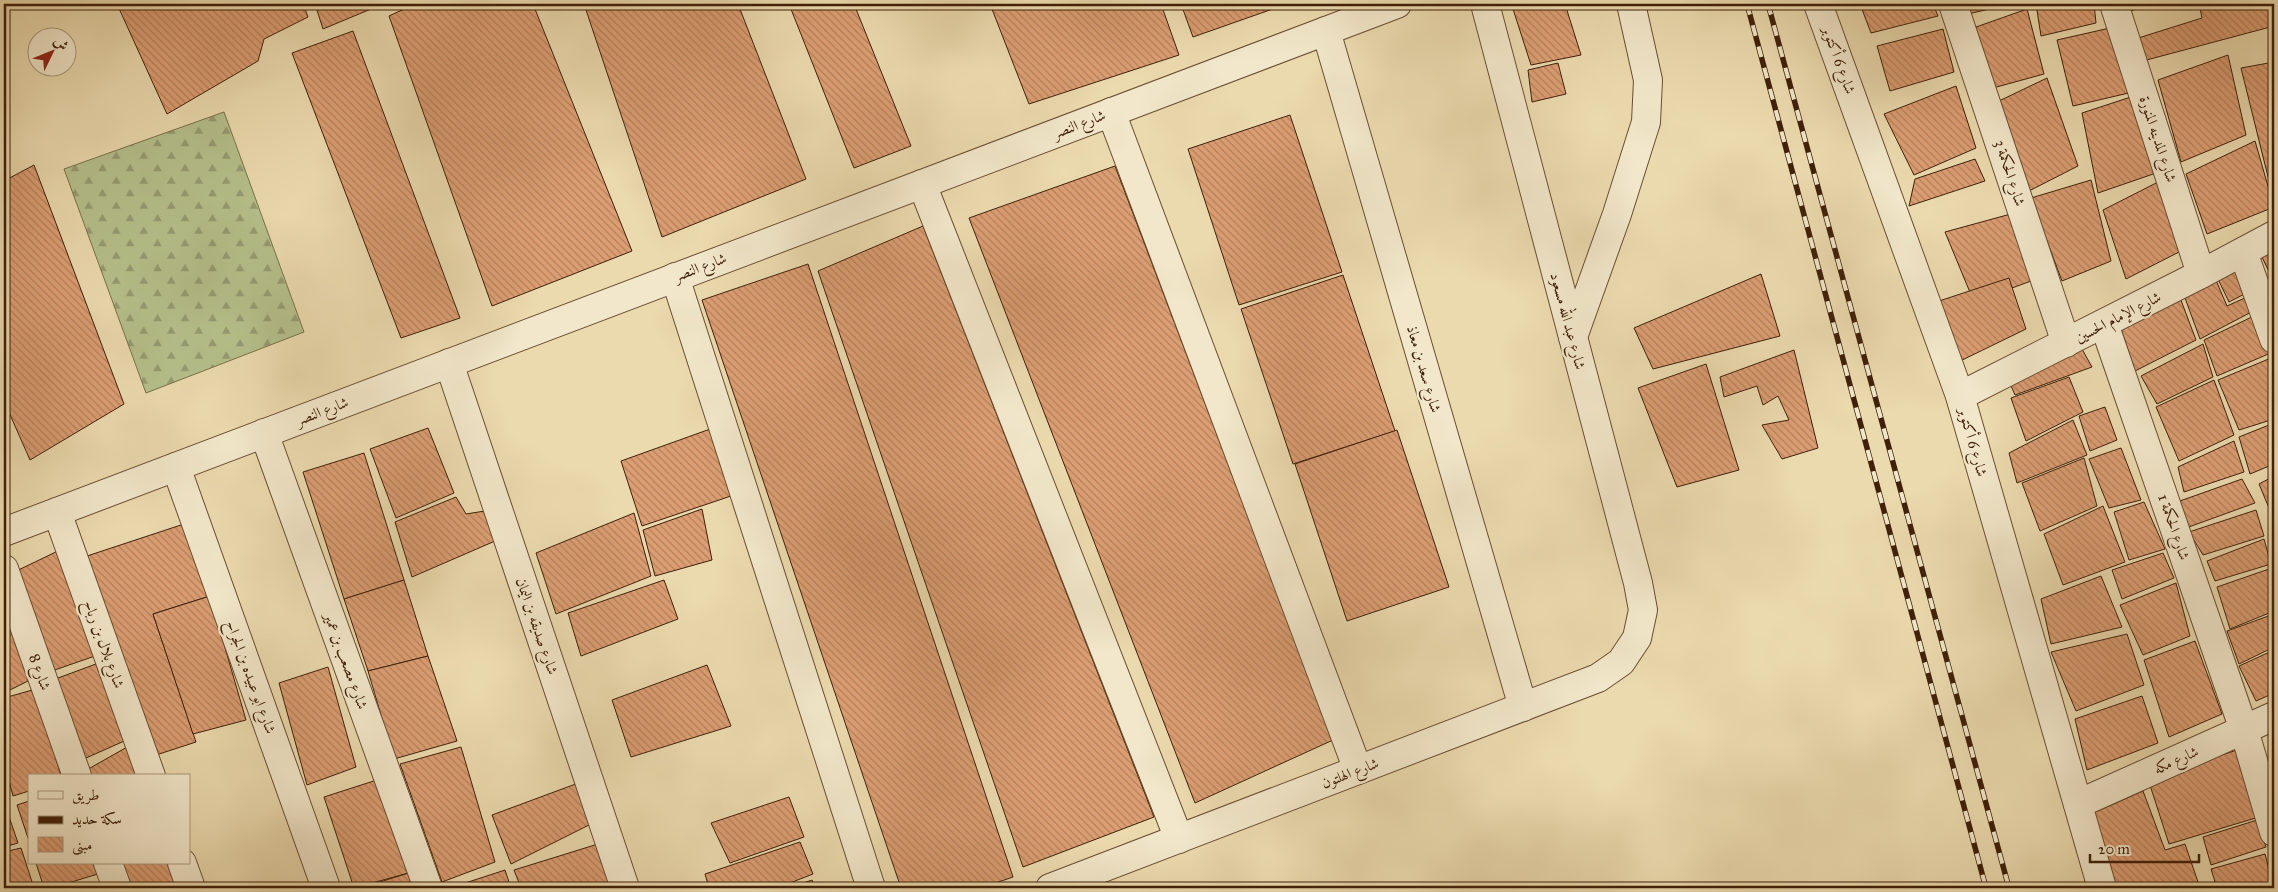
<svg xmlns="http://www.w3.org/2000/svg" width="2278" height="892" font-family="'IM FELL Great Primer',Amiri,serif">
  <style>
    .forest { fill: url(#forest-firs); stroke: #7a704a }
    .building { fill: url(#building-back-hatch); stroke: #3f2009 }
    .lines { fill: none; stroke-linecap: round; stroke-linejoin: round }
    .minor-casing { stroke: #6a4e32; stroke-width: 30 }
    .tertiary-casing { stroke: #6a4e32; stroke-width: 30 }
    .minor { stroke: #f2e7ca; stroke-width: 28 }
    .tertiary { stroke: #f2e7ca; stroke-width: 28 }
    .rail-casing { stroke: #3f2009; stroke-width: 5.5 }
    .rail { stroke: #f2e7ca; stroke-width: 4; stroke-dasharray: 11; stroke-linecap: butt }
    .labels { text-anchor: middle; stroke-width: 4.5; stroke-linejoin: round; paint-order: stroke }
    .street-label { font-size: 15px; fill: #3f2009; stroke: #f2e7ca }
  </style>
  <defs>
    <pattern id="forest-firs" width="22" height="20" patternUnits="userSpaceOnUse" patternTransform="scale(1.25)"><rect width="22" height="20" fill="#b5c08c"/><path d="M5 1l3.5 6h-7zM16 11l3.5 6h-7z" fill="#959c71"/></pattern>
    <pattern id="building-back-hatch" width="6" height="6" patternUnits="userSpaceOnUse" patternTransform="scale(1.25)"><rect width="6" height="6" fill="#dc9e73"/><path d="M-1 5l2 2M0 0l6 6M5-1l2 2" fill="none" stroke="#b4805d"/></pattern>
  </defs>
  <rect width="100%" height="100%" fill="#ebdaae"/>
  <filter id="stains"><feTurbulence type="fractalNoise" baseFrequency=".004" numOctaves="4"/><feColorMatrix values="0 0 0 0 .2 0 0 0 0 .09 0 0 0 0 .02 0 0 0 .5 -.17"/></filter>
  <radialGradient id="worn" r=".72"><stop offset=".6" stop-color="#630" stop-opacity="0"/><stop offset="1" stop-color="#630" stop-opacity=".3"/></radialGradient>
  <path class="forest" d="M224,112l80,220 -158,61 -82,-224z"/>
  <g class="building">
    <path d="M117,4h186l5,13 -44,22 -6,22 -91,53z"/>
    <path d="M315,4h68l-60,25z"/>
    <path d="M415,4h118l99,247 -140,55 -103,-290z"/>
    <path d="M584,4h154l68,175 -144,58z"/>
    <path d="M789,4h65l57,142 -57,22z"/>
    <path d="M990,4h171l18,51 -150,49z"/>
    <path d="M1181,4h106l-94,33z"/>
    <path d="M1531,4h34l16,51 -50,10 -18,-56z"/>
    <path d="M1860,4h73l5,12 -67,17z"/>
    <path d="M1966,4h45l-43,10z"/>
    <path d="M2036,4h58l2,19 -55,13z"/>
    <path d="M2127,4h25l-25,8z"/>
    <path d="M2199,4h72l3,10v12l-135,36 -4,-23 67,-21z"/>
    <path d="M2027,9l17,65 -62,17 -6,-64z"/>
    <path d="M2110,28l23,64 -60,14 -16,-66z"/>
    <path d="M1943,29l11,43 -64,19 -13,-45z"/>
    <path d="M353,31l107,287 -59,20 -109,-285z"/>
    <path d="M2228,55l18,80 -65,27 -23,-82z"/>
    <path d="M2274,62v139l-33,-133z"/>
    <path d="M1558,63l8,31 -34,8 -4,-32z"/>
    <path d="M2047,78l31,88 -51,26 -28,-91z"/>
    <path d="M1956,86l20,62 -62,27 -30,-61z"/>
    <path d="M2134,96l25,76 -61,21 -16,-80z"/>
    <path d="M1290,115l52,157 -103,33 -51,-156z"/>
    <path d="M2255,141l19,66 -67,27 -21,-60z"/>
    <path d="M1975,159l10,22 -76,25 6,-27z"/>
    <path d="M34,165l90,239 -94,56 -26,-59v-220z"/>
    <path d="M1115,166l218,574 -138,63 -226,-585z"/>
    <path d="M2091,180l20,81 -49,20 -31,-83z"/>
    <path d="M2160,181l19,71 -53,27 -23,-69z"/>
    <path d="M2018,212l24,65 -68,25 -29,-70z"/>
    <path d="M923,226l231,591 -131,50 -205,-596z"/>
    <path d="M2274,246v36l-14,-29z"/>
    <path d="M2240,263l14,26 -25,13 -13,-27z"/>
    <path d="M808,264l205,613 -32,11h-80l-199,-588z"/>
    <path d="M1761,274l19,62 -127,33 -19,-41z"/>
    <path d="M1343,275l52,156 -102,33 -52,-155z"/>
    <path d="M2009,278l17,51 -72,35 -18,-62z"/>
    <path d="M2215,278l12,28 29,-13 3,15 -59,31 -16,-44z"/>
    <path d="M2179,295l17,45 -61,31 -16,-48z"/>
    <path d="M2258,314l15,38 -56,24 -13,-36z"/>
    <path d="M2078,342l14,25 -77,28 -9,-21z"/>
    <path d="M2203,344l10,33 -56,27 -16,-28z"/>
    <path d="M1794,350l24,98 -36,11 -20,-34 27,-5 -11,-24 -15,9 -6,-19 -33,11 -4,-20z"/>
    <path d="M2271,358l3,10v51l-35,11 -21,-50z"/>
    <path d="M1706,364l33,106 -62,17 -39,-99z"/>
    <path d="M2069,377l14,35 -57,29 -15,-43z"/>
    <path d="M2214,380l20,55 -55,26 -23,-54z"/>
    <path d="M2105,407l12,33 -27,11 -11,-35z"/>
    <path d="M2073,420l14,35 -70,28 -8,-30z"/>
    <path d="M2274,423v41l-24,10 -11,-37z"/>
    <path d="M428,428l26,65 -58,25 -26,-69z"/>
    <path d="M713,428l21,67 -92,31 -21,-65z"/>
    <path d="M1397,430l52,157 -102,34 -52,-157z"/>
    <path d="M2234,441l10,31 -60,20 -6,-25z"/>
    <path d="M2121,448l20,52 -32,8 -20,-49z"/>
    <path d="M364,453l40,127 -60,19 -41,-127z"/>
    <path d="M2084,458l13,48 -57,25 -18,-48z"/>
    <path d="M2274,476v44l-15,-36z"/>
    <path d="M2242,479l13,24 -69,25 -9,-26z"/>
    <path d="M456,497l10,17 25,-4 11,28 -90,39 -17,-55z"/>
    <path d="M2144,502l21,47 -36,11 -15,-48z"/>
    <path d="M2103,506l22,56 -62,23 -19,-51z"/>
    <path d="M702,509l10,51 -57,16 -12,-46z"/>
    <path d="M2256,510l8,26 -61,19 -14,-23z"/>
    <path d="M634,513l17,63 -95,38 -20,-61z"/>
    <path d="M190,522l20,74 -57,18 43,128 -46,15 -66,-200z"/>
    <path d="M2264,539l7,25 -56,17 -8,-20z"/>
    <path d="M62,549l33,107 -49,17 -38,-98z"/>
    <path d="M2163,553l11,25 -52,21 -10,-29z"/>
    <path d="M2269,569l5,16v26l-44,18 -13,-42z"/>
    <path d="M2101,576l21,51 -71,17 -10,-45z"/>
    <path d="M404,580l24,76 -60,15 -24,-72z"/>
    <path d="M664,580l14,39 -97,37 -13,-43z"/>
    <path d="M2176,583l14,53 -47,19 -23,-50z"/>
    <path d="M210,596l36,124 -53,14 -40,-120z"/>
    <path d="M4,606l28,73 -28,14z"/>
    <path d="M2274,614v33l-35,17 -12,-33z"/>
    <path d="M2127,634l17,51 -68,26 -25,-59z"/>
    <path d="M2195,641l27,73 -53,23 -25,-77z"/>
    <path d="M2274,650v43l-18,8 -17,-35z"/>
    <path d="M428,656l29,85 -63,18 -26,-88z"/>
    <path d="M104,661l27,77 -54,24 -27,-81z"/>
    <path d="M707,665l24,61 -100,31 -19,-57z"/>
    <path d="M328,667l28,100 -49,18 -28,-102z"/>
    <path d="M36,689l25,87h-32v15l-16,5 -9,-34v-64z"/>
    <path d="M2142,696l16,47 -71,27 -12,-51z"/>
    <path d="M2274,730v20l-6,-18z"/>
    <path d="M136,742l12,34h-63l-2,-4z"/>
    <path d="M461,747l34,115 -53,20 -42,-118z"/>
    <path d="M2237,750l22,67 -90,27 -21,-65z"/>
    <path d="M383,778l29,94 -58,16 -30,-91z"/>
    <path d="M581,782l14,40 -84,42 -19,-49z"/>
    <path d="M2143,791l22,59 20,-6 13,38 -18,6h-66l-21,-75z"/>
    <path d="M789,797l15,40 -74,26 -19,-40z"/>
    <path d="M29,801v40l-12,-36z"/>
    <path d="M4,802l14,41 -14,4z"/>
    <path d="M2257,820l9,27 -55,18 -8,-28z"/>
    <path d="M800,842l13,32 -36,14h-68l-4,-14z"/>
    <path d="M598,844l14,44h-91l-7,-18z"/>
    <path d="M21,848l13,40h-30v-36z"/>
    <path d="M2265,854l9,34h-57l-6,-19z"/>
    <path d="M36,863h62l3,10 -49,15h-8z"/>
    <path d="M117,863h61l9,25h-63z"/>
    <path d="M505,870l6,18h-61z"/>
    <path d="M412,872l9,16h-61z"/>
    <path d="M812,880l3,8h-26z"/>
  </g>
  <g class="lines">
    <defs>
      <g id="minor">
        <path d="M1818,4l142,392 142,492"/>
        <path d="M1953,4l113,339"/>
        <path d="M2114,4l87,270"/>
        <path d="M1326,31l197,676"/>
        <path d="M1111,112l247,658"/>
        <path d="M922,184l257,655"/>
        <path d="M2243,252l31,87"/>
        <path d="M675,277l196,611"/>
        <path d="M2104,324l140,406 30,102"/>
        <path d="M1573,337l44,-123 29,-92 2,-42 -17,-76"/>
        <path d="M449,363l176,525"/>
        <path d="M1960,396l241,-122 73,-39"/>
        <path d="M264,433l164,455"/>
        <path d="M176,467l150,421"/>
        <path d="M57,512l94,264"/>
        <path d="M4,569l73,207"/>
        <path d="M2078,804l196,-88"/>
        <path d="M108,863l9,25"/>
        <path d="M182,863l9,25"/>
        <path d="M1050,888l548,-210 23,-16 16,-24 6,-28 -5,-27 -153,-579"/>
      </g>
      <path id="tertiary" d="M4,532l1393,-528"/>
    </defs>
    <use href="#minor" class="minor-casing"/>
    <use href="#tertiary" class="tertiary-casing"/>
    <use href="#minor" class="minor"/>
    <use href="#tertiary" class="tertiary"/>
    <defs>
      <g id="rail">
        <path d="M1747,4l239,884"/>
        <path d="M1768,4l241,884"/>
      </g>
    </defs>
    <use href="#rail" class="rail-casing"/>
    <use href="#rail" class="rail"/>
  </g>
  <g class="labels">
    <g class="street-label">
      <text transform="translate(1839 60) rotate(70)" y="5">شارع 6 أكتوبر</text>
      <text transform="translate(1079 124) rotate(-21)" y="5">شارع النصر</text>
      <text transform="translate(2158 139) rotate(72)" y="5">شارع المدينه المنورة</text>
      <text transform="translate(2010 173) rotate(72)" y="5">شارع الحكمة 3</text>
      <text transform="translate(700 267) rotate(-21)" y="5">شارع النصر</text>
      <text transform="translate(2118 317) rotate(-27)" y="5">شارع الإمام الحسين</text>
      <text transform="translate(1568 321) rotate(75)" y="5">شارع عبد الله مسعود</text>
      <text transform="translate(1424 369) rotate(74)" y="5">شارع سعد بن معاذ</text>
      <text transform="translate(322 411) rotate(-21)" y="5">شارع النصر</text>
      <text transform="translate(1973 442) rotate(74)" y="5">شارع 6 أكتوبر</text>
      <text transform="translate(2174 527) rotate(71)" y="5">شارع الحكمة 1</text>
      <text transform="translate(537 626) rotate(71)" y="5">شارع صديقه بن اليمان</text>
      <text transform="translate(104 644) rotate(70)" y="5">شارع بلال بن رباح</text>
      <text transform="translate(346 661) rotate(70)" y="5">شارع مصعب بن عمير</text>
      <text transform="translate(40 672) rotate(70)" y="5">شارع 8</text>
      <text transform="translate(251 677) rotate(70)" y="5">شارع ابو عبيده بن الجراح</text>
      <text transform="translate(2176 760) rotate(-24)" y="5">شارع مكه</text>
      <text transform="translate(1350 773) rotate(-21)" y="5">شارع الهلتون</text>
    </g>
  </g>
  <rect width="2278" height="892" fill="none" stroke="#ebdaae" stroke-width="20"/>
  <rect x="5" y="5" width="2268" height="882" fill="none" stroke="#3f2009" stroke-width="2.5"/>
  <rect x="10" y="10" width="2258" height="872" fill="none" stroke="#3f2009"/>
  <rect x="28" y="774" width="162" height="90" fill="#f2e7ca" stroke="#aa977d"/>
  <rect x="38" y="791" width="25" height="8" fill="#f2e7ca" stroke="#aa977d"/>
  <text x="72" y="800" font-size="15" fill="#3f2009">طريق</text>
  <rect x="38" y="816" width="25" height="8" fill="#3f2009" stroke="#aa977d"/>
  <text x="72" y="824" font-size="15" fill="#3f2009">سكة حديد</text>
  <rect x="38" y="837" width="25" height="15" fill="url(#building-back-hatch)" stroke="#aa977d"/>
  <text x="72" y="850" font-size="15" fill="#3f2009">مبنى</text>
  <g transform="translate(52 52) rotate(47)"><circle r="24" fill="#f2e7ca" stroke="#aa977d"/>
  <path d="M0-4L9 19L0 12L-9 19Z" fill="#8f2418"/>
  <text y="-8" font-size="14" font-weight="bold" text-anchor="middle" fill="#3f2009">ش</text>
  </g>
  <path d="M2090 854v8h109v-8" fill="none" stroke="#3f2009" stroke-width="2.5"/>
  <text x="2098" y="854" font-size="15" fill="#3f2009" stroke="#f2e7ca" stroke-width="4" paint-order="stroke">20 m</text>
  <rect width="100%" height="100%" filter="url(#stains)"/>
  <rect width="100%" height="100%" fill="url(#worn)"/>
</svg>
